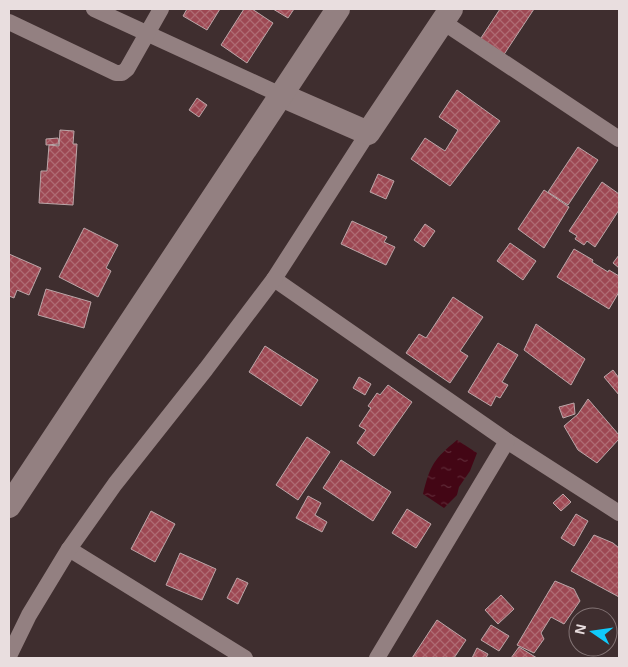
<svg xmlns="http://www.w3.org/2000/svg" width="628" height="667" font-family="Helvetica,sans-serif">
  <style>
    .water { fill: url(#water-ripples) }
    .building { fill: url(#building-cross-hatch); stroke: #bba6a8 }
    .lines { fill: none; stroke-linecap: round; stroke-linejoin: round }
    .minor { stroke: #938081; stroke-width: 16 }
    .secondary { stroke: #938081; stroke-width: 24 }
  </style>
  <defs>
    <pattern id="water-ripples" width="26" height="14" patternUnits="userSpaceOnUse" patternTransform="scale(1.25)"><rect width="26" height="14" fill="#430615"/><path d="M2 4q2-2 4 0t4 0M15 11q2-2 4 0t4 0" fill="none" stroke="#5e2a37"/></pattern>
    <pattern id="building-cross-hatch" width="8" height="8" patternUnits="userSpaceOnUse" patternTransform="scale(1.25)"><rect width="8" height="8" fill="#9d4853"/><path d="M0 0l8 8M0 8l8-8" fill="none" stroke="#af6b73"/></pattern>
  </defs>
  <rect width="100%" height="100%" fill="#3f2e2f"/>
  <path class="water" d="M457,440l20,13 -7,18 -11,16 -2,8 -13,13 -21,-14c7,-29 11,-35 34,-54z"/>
  <g class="building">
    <path d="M187,9h33l-13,21 -24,-14z"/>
    <path d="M244,9h8l21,14 -26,40 -26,-18z"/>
    <path d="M273,9h21l-6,9z"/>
    <path d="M500,9h34l-31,47 -24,-15z"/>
    <path d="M457,90l43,31 -50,65 -39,-27 14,-21 20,13 13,-21 -19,-13z"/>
    <path d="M197,98l10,7 -8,12 -10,-7z"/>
    <path d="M60,130l14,1 -1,13h4l-4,61 -34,-2 2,-32h6l2,-26 10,1z"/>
    <path d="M58,138l1,6 -13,1v-6z"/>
    <path d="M578,147l20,13 -30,45 -20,-13z"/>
    <path d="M378,174l16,7 -8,18 -16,-7z"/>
    <path d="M602,182l17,12v16l-24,37 -8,-6 -3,4 -9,-6 2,-3 -8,-5z"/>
    <path d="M544,190l25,17 -25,41 -26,-19z"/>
    <path d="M352,221l35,16 -3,5 11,5 -9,18 -45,-21z"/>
    <path d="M425,224l10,7 -11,16 -10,-7z"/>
    <path d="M84,228l34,17 -12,23 5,3 -13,26 -39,-20z"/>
    <path d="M510,243l26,18 -13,19 -26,-19z"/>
    <path d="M574,249l19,11 -1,2 16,10 1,-2 10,6v16l-10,17 -52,-32z"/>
    <path d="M9,254l32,14 -12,27 -12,-5 -3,8 -5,-2z"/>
    <path d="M619,255v13l-6,-5z"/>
    <path d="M46,289l45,13 -7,26 -46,-13z"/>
    <path d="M453,297l30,20 -23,34 8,5 -18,27 -44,-30 13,-19 7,4z"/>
    <path d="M536,324l49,35 -14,26 -47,-35z"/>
    <path d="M498,343l20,12 -16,27 6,3 -8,13 -4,-2 -5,10 -23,-14z"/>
    <path d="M265,346l53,34 -17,26 -52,-34z"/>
    <path d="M613,370l6,8v17l-15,-18z"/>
    <path d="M359,377l12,7 -6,11 -12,-7z"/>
    <path d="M388,385l24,17 -38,54 -17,-13 9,-13 -7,-4 12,-18 -3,-2 9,-13 3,2z"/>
    <path d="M588,399l31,36v4l-22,24 -19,-13 -14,-24 14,-12z"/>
    <path d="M574,403l1,11 -12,4 -4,-11z"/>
    <path d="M307,437l23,15 -32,48 -22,-15z"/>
    <path d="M341,460l50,32 -18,29 -50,-33z"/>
    <path d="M563,494l8,8 -10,9 -8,-8z"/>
    <path d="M308,496l13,7 -6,12 12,7 -5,10 -26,-14z"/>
    <path d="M407,509l24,15 -15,24 -24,-15z"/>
    <path d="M151,511l24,13 -20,38 -24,-13z"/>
    <path d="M576,514l12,7 -14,25 -13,-8z"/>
    <path d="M594,535l19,8 6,5v49l-48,-26z"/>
    <path d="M180,553l36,16 -14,31 -36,-15z"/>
    <path d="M237,578l11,5 -10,21 -11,-6z"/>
    <path d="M555,581l19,8 6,12 -16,23 -13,-7 -10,16 3,6 -10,14 -17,-8z"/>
    <path d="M501,595l13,14 -16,15 -13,-14z"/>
    <path d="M437,620l29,20 -12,18h-42z"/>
    <path d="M491,625l18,11 -10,15 -18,-11z"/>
    <path d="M519,647l18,11h-26z"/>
    <path d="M477,648l11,6 -2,4h-14z"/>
  </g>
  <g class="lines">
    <g class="minor">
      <path d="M94,9l187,86"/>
      <path d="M9,22l107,51h6l5,-4 34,-60"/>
      <path d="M443,22l176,117"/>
      <path d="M274,279l233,162 112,72"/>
      <path d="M69,549l176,109"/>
      <path d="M9,656l20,-41 40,-66 46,-65 91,-115 68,-90 94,-146"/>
      <path d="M377,658l130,-217"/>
    </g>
    <g class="secondary">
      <path d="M281,95l87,38 83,-124"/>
      <path d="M9,506l329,-497"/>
    </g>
  </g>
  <rect width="628" height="667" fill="none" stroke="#e9dedf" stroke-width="20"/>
  <g transform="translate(593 632) rotate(283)"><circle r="24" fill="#3f2e2f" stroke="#837475"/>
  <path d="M0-4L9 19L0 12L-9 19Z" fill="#10cafa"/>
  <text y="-8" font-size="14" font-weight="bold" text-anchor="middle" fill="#e9dedf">N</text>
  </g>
</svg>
